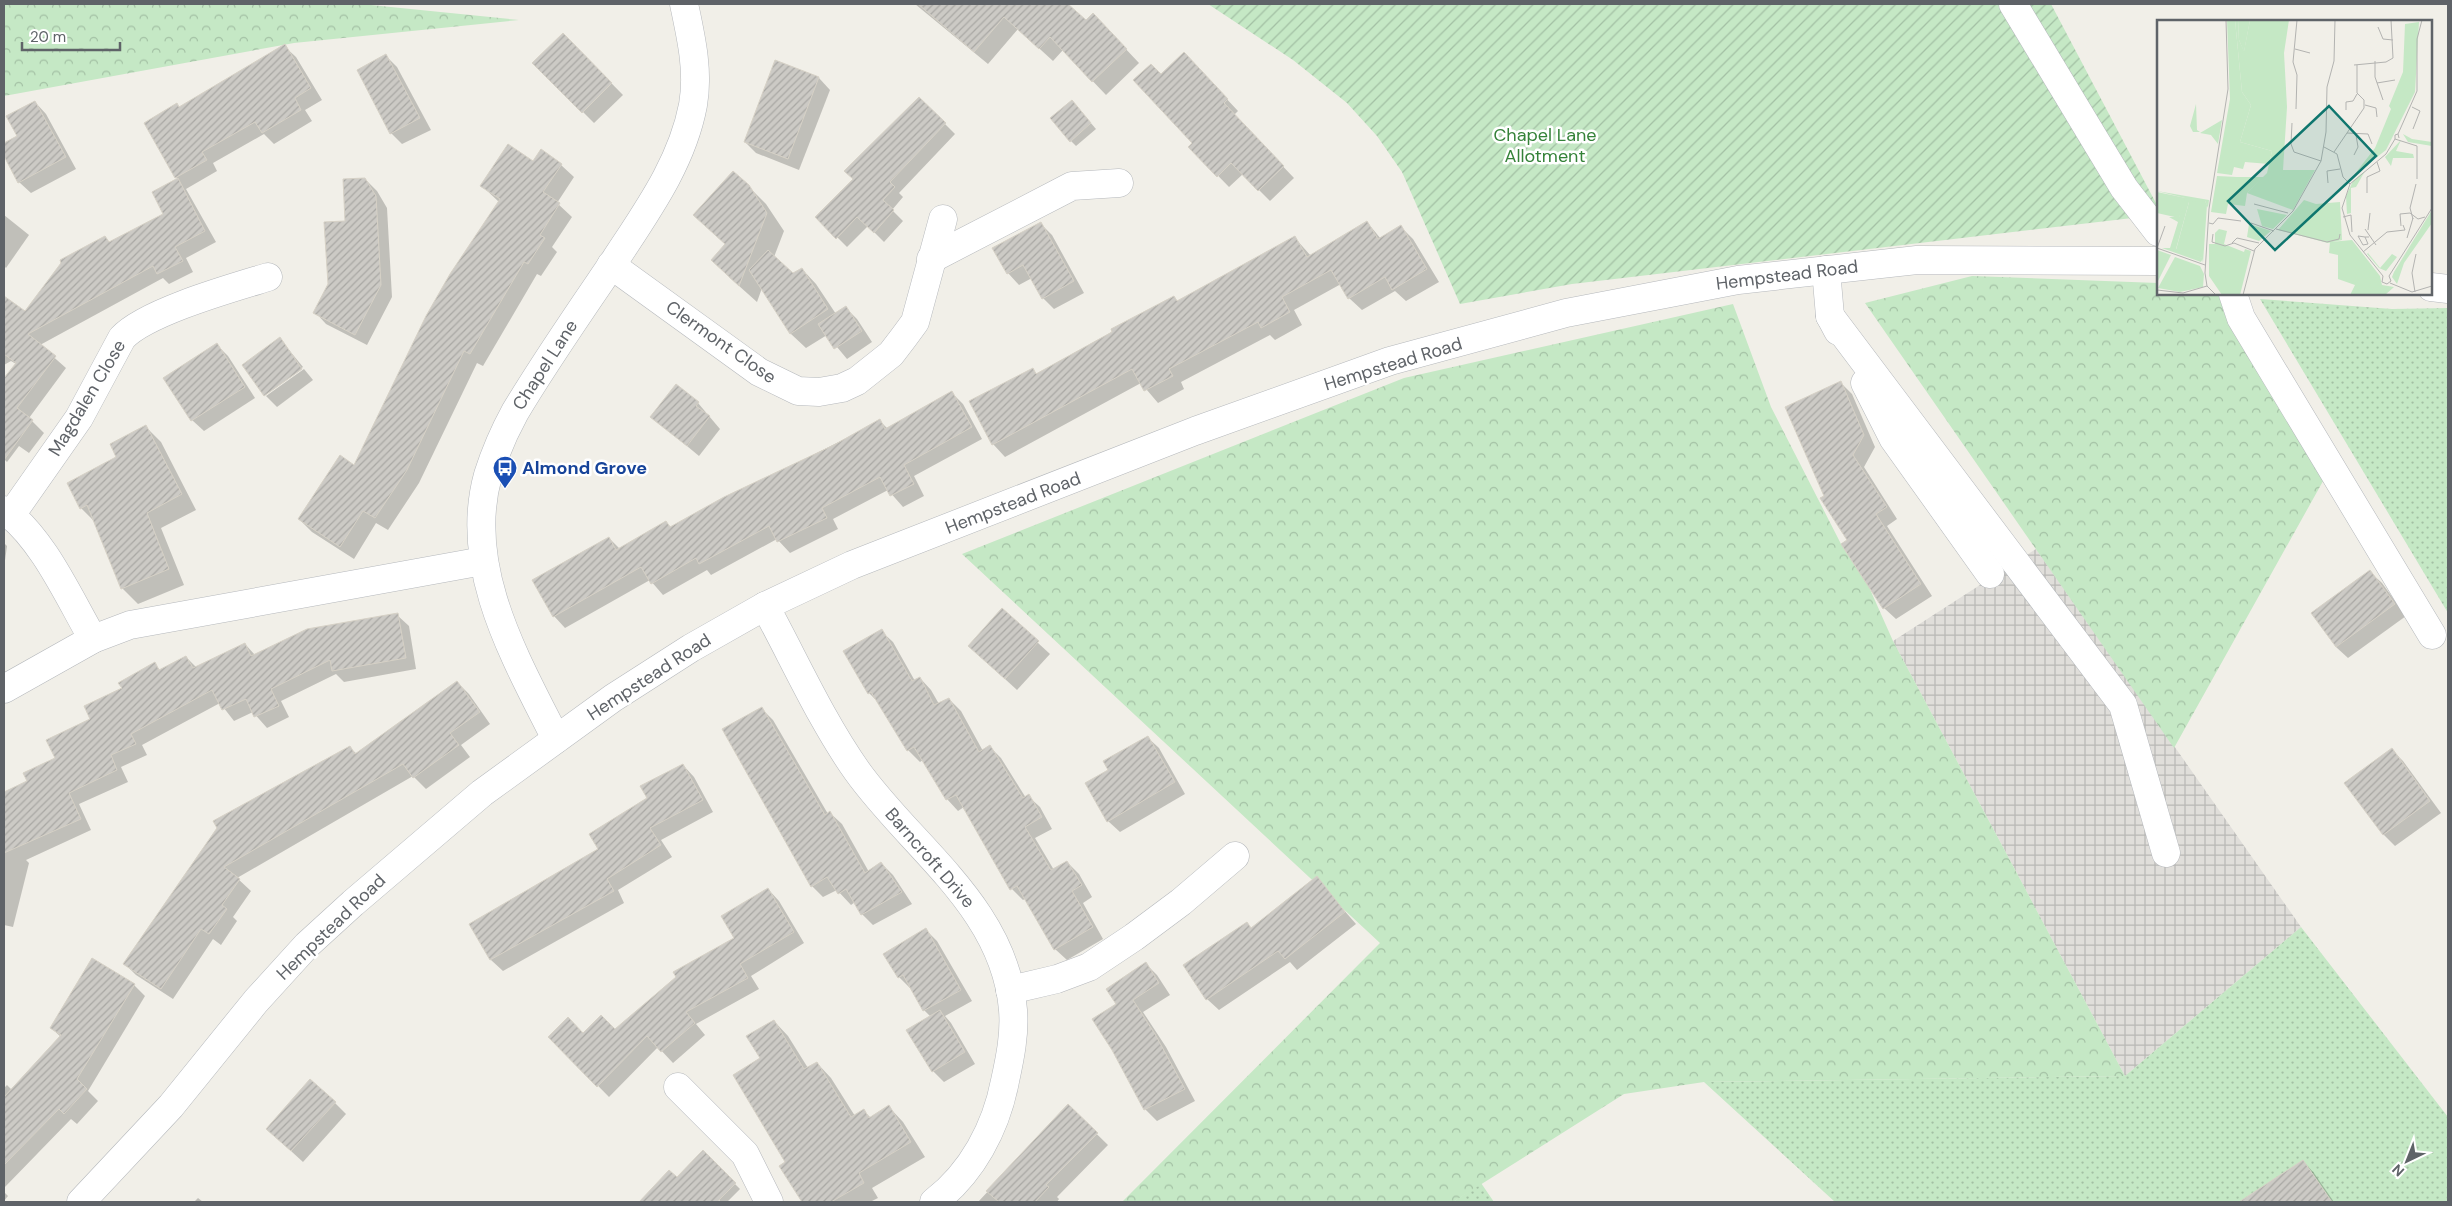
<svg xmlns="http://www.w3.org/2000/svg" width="2452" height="1206" font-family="'DM Sans',sans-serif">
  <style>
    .industrial { fill: url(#industrial-grid) }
    .grass { fill: url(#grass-dots) }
    .forest { fill: url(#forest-crowns) }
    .garden { fill: url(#garden-furrows) }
    .shadow { fill: #0003 }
    .building { fill: url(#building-hatch); stroke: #d6d1c6 }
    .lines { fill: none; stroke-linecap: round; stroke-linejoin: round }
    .minor-casing { stroke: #b5b8bc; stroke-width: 29 }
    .minor { stroke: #fff; stroke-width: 28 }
    .labels { text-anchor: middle; stroke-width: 5; stroke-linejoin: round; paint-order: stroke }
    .park-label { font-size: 18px; fill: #348238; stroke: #fff }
    .street-label { font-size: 18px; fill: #5f6368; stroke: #fff }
    .transit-label { font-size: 18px; font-weight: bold; fill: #164399; stroke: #fff; text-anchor: start }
    .inset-road { fill: none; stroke: #b3b3b1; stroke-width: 1 }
    .view { fill: #0f766e; fill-opacity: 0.15; stroke: #0f766e; stroke-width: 2.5 }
    .inset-edge { fill: none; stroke: #5f6368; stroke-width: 2.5 }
  </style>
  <defs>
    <pattern id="industrial-grid" width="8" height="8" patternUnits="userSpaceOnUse" patternTransform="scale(1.25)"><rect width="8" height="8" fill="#e0deda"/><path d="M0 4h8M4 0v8" fill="none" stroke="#b9b8b5"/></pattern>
    <pattern id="grass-dots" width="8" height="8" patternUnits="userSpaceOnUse" patternTransform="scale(1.25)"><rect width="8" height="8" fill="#c5e8c5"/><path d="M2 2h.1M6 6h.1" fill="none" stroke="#a3c0a4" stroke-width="1.8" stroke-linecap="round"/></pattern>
    <pattern id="forest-crowns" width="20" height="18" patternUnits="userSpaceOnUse" patternTransform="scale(1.25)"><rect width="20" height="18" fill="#c5e8c5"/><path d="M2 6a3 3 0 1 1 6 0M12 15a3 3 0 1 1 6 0" fill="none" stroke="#a3c0a4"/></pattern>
    <pattern id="garden-furrows" width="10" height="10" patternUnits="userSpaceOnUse" patternTransform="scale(1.25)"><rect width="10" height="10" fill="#c5e8c5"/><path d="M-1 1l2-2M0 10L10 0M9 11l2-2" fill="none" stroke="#a3c0a4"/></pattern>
    <pattern id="building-hatch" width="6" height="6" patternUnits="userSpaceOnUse" patternTransform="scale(1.25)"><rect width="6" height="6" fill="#cccac5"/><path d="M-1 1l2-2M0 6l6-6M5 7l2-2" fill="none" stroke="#a9a8a4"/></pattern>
  </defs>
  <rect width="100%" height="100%" fill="#f1efe8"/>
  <path class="industrial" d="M2036,549l265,378 -176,149 -232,-435z"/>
  <g class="grass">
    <path d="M2260,299l132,10 56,-1v305z"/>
    <path d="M2301,927l147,190v85h-613l-131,-120 421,-6z"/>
    <path d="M1481,1183l13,19h-41z"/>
  </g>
  <g class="forest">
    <path d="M4,4h357l158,16 -225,23 -290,53z"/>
    <path d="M1972,276l186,7v11h61l108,180 -153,274 -309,-445z"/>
    <path d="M1733,304l38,103 70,137 28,43 24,54 232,435 -421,6 -80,12 -171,108h-331l258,-259 -418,-389 442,-176z"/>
  </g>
  <path class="garden" d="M1208,4h843l107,203v8l-586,69 -112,20 -58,-132 -25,-36 -30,-33 -54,-43z"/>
  <g class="shadow">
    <path d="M915,4h151l20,17 20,7 33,35 -33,32 -43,-45 -10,11 -35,-32 -30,35z"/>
    <path d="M563,34l60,61 -29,28 -60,-60z"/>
    <path d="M284,46l12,11 26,43 -17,10 7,11 -38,23 -10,-10 -51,29 4,8 -31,18 30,53 -30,16 7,14 -24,12 -6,-6 -123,67 26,23 -37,50 15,15 -15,20 -10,-7 -12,16 -3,-3v-79l12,-16 -5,-3 -7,4v-38l14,-19 7,5 80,-76 5,6 55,-29 13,-35 -2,-2 4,-69z"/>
    <path d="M386,56l11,11 34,63 -29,14 -11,-11z"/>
    <path d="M776,62l43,16 11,12 -31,80 -43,-17 -11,-11z"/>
    <path d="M1195,65l43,46 -4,4 60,63 -24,23 -27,-27 -14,13 -39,-40 4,-4 -33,-68z"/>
    <path d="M919,98l36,36 -56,59 4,4 -11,13 11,11 -19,21 -16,-16 -21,21 -30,-30 37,-38z"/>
    <path d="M35,102l11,12 30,55 -45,24 -12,-11 -15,-29v-9l14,-7z"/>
    <path d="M1077,107l19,22 -20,17 -5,-5z"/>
    <path d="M533,163l28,2 13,12 -17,26 15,14 -20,30 5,5 -16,24 -4,-2 -54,92 -6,-3 -58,120 -31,47 -12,-7 -22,36 -42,-27 -13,-13 56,-53 144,-264 -17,-16z"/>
    <path d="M365,179l12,12 10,17 5,89 -25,48 -41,-21 -11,-12 14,-27 18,-63z"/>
    <path d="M748,186l18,18 18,27 -10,26 19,18 9,-6 14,15 20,30 10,-6 11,11 15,23 -25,17 -20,-24 -21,13 -15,-14 -29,-46 -5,14 -28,-25 -3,-32 -31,-30z"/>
    <path d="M4,215l25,20 -23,33 -2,-2z"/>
    <path d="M1367,222l14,17 20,-12 12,12 26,43 -33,19 -11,-10 -33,19 -13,-12 -8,-14 -47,26 8,15 -27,15 -5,-5 -89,47 3,7 -26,14 -17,-20 -136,74 -12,-13 39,-74 5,4 137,-77 4,5 117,-64 16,18z"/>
    <path d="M1041,224l11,11 32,58 -30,16 -11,-11 -11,-20 -13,7 -11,-12z"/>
    <path d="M280,339l23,28 -38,28 -21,-30z"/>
    <path d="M217,345l11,11 27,42 -51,33 -12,-11z"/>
    <path d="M304,369l9,11 -36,27 -11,-11z"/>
    <path d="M1840,382l12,12 23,53 -11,20 33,52 -10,7 45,70 -36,23 -12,-11 -58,-112z"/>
    <path d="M952,393l11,11 19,35 -68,37 10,20 -21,11 -15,-17 -55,29 5,10 -48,24 -13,-14 -66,36 -4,-5 -44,25 -13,-15 -85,48 -11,-12 55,-78 11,11 46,-26 5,4 209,-106 7,7z"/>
    <path d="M698,403l22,26 -21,27 -47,-39z"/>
    <path d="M146,427l15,15 35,68 -35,18 23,57 -46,19 -16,-16 -27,-66 -14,-14 37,-50z"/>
    <path d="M4,543l3,3 -3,22z"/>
    <path d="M2370,572l12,11 24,33 -58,42 -12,-11z"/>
    <path d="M1002,610l48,44 -33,36 -36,-33z"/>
    <path d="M397,615l12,11 7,43 -72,13 -8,-8 -55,27 8,16 -22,11 -14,-16 -19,9 -14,-18 -78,42 5,10 -26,12 7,15 -49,22 12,26 -65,30 3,3 -16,64 -9,-2v-94l5,-24 -5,-14 24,-11 28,-23 67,-70 31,-25 7,7 25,-14 10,10 49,-23 10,11z"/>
    <path d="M881,631l12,11 22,39 5,-3 11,12 8,14 10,-5 12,12 22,40 7,-4 11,11 25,40 2,-2 12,11 12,22 -17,9 19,32 13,-8 12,12 13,23 -9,6 20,36 -36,21 -12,-11 -29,-51 -3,2 -11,-11 -48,-82 -6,4 -11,-12 -24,-39 -3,2 -12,-12 -28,-46 -11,-11z"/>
    <path d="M457,682l12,12 21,30 -29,21 9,12 -44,32 -13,-13 -176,102 14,13 -18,26 4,4 -16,24 -8,-6 -40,60 -37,-24 -11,-11 93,-136 131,-81 8,7z"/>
    <path d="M762,709l11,11 55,94 2,-1 12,11 27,48 12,-9 12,12 19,29 -39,21 -11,-11 -7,-12 -4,3 -14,-15 -14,7 -11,-11z"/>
    <path d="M1147,737l12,11 26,46 -65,38 -12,-11 2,-51z"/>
    <path d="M2392,750l11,11 38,52 -46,33 -11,-11 -38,-52z"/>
    <path d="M683,765l11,12 19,35 -52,28 11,17 -54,33 6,13 -121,68 -12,-11 -20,-36 129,-75z"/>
    <path d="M1316,878l40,46 -59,46 -7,-8 -71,48 -12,-11 45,-70z"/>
    <path d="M768,889l11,12 25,42 -53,33 8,13 -63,35 9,11 -32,28 -15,-16 -49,50 -59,-60 65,-6 121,-92z"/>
    <path d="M926,930l11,11 35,60 -27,15 6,7 24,41 -31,18 -11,-11 -2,-54 -7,-7 -12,-23 -2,1 -11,-11z"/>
    <path d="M1146,964l11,11 13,20 -27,17 23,35 29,54 -38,20 -12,-12 -28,-105z"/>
    <path d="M134,985l11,11 -57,95 10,10 -21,23 -6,-5 -67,69v-100l3,-3 5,5 49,-53 -10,-9z"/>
    <path d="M774,1021l14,15 20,32 9,-5 14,15 24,38 9,-5 7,7 18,-11 14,15 22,35 -53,31 6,10 -8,4h-67l-22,-36 6,-3 -26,-104z"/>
    <path d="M335,1103l11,11 -43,48 -24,-22z"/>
    <path d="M1068,1106l40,39 -51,52 2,2 -2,3h-79z"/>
    <path d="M703,1152l37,37 -13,13h-6l-4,-4 -4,4h-72l28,-30 8,7z"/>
    <path d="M2303,1161l11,12 20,29h-91z"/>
    <path d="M4,1192l4,4 -4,5z"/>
    <path d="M198,1198l5,4h-9z"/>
  </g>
  <g class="building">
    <path d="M918,4h150l18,16 7,-7 34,36 -35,33 -42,-45 -11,12 -35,-32 -30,35z"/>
    <path d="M563,33l49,50 -30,30 -50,-50z"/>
    <path d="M285,44l26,44 -16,10 6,12 -39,23 -7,-11 -53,30 5,8 -32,18 -31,-55 33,-20 2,4z"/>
    <path d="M1184,52l44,47 -4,4 60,63 -26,25 -27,-28 -14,14 -29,-30 4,-4 -59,-63 18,-16 10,10z"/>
    <path d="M386,54l34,64 -30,16 -33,-64z"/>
    <path d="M775,60l44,17 -31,82 -44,-17z"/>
    <path d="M919,97l27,26 -56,59 5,5 -12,13 11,10 -20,23 -17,-16 -21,22 -21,-22 38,-38 -9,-8z"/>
    <path d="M1072,100l19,23 -21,19 -20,-24z"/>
    <path d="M35,101l31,56 -48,26 -14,-27v-13l13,-7 -11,-20z"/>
    <path d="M508,144l25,17 8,-12 21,15 -19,28 17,11 -20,32 5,3 -17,26 -4,-2 -54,92 -6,-3 -57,119 -32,48 -12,-7 -23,36 -42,-28 42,-64 14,10 72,-149 24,-42 50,-75 -20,-13z"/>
    <path d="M733,171l16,14 18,28 -28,73 -28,-26 14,-16 -32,-29z"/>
    <path d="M178,178l27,53 -30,16 8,14 -26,13 -4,-8 -125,68 28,22 -39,52 16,12 -29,40v-82l12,-15 -12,-9v-58l21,15 36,-48 -1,-3 45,-24 4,6 54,-28 -11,-22z"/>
    <path d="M365,178l11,18 5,89 -26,50 -42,-22 15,-29 -4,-62 21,-1 -2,-42z"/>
    <path d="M1367,221l11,18 23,-14 26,44 -35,21 -7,-13 -37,22 -17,-29 -49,27 8,15 -29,16 -3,-6 -89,47 4,7 -29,15 -12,-22 -140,76 -23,-44 64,-33 3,6 76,-42 -1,-3 63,-33 3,5 118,-65 12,21z"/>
    <path d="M1041,222l33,59 -32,18 -19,-34 -16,9 -15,-26z"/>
    <path d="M768,250l25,23 9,-5 26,41 -38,25 -41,-64z"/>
    <path d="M846,306l16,25 -28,18 -16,-25z"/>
    <path d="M280,337l22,32 -38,27 -22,-31z"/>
    <path d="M217,343l28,44 -54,34 -28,-43z"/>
    <path d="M1841,381l23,54 -11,20 34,52 -11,7 45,70 -38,25 -42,-65 6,-4 -27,-42 4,-2 -39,-89z"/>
    <path d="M676,384l23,18 -3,4 14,10 -23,30 -37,-29z"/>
    <path d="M952,391l20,36 -68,38 10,19 -24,12 -10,-19 -58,31 5,10 -50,24 -8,-16 -70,38 -3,-6 -45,26 -10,-17 -88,50 -21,-37 77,-43 7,13 50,-29 4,6 54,-30 110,-52 46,-26 5,10z"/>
    <path d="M146,425l36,69 -35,19 22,56 -48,20 -34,-84 -7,4 -13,-26 49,-26 -6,-13z"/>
    <path d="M2370,570l25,34 -59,43 -25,-34z"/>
    <path d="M1002,608l37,33 -34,38 -37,-33z"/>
    <path d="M398,613l8,45 -74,13 -2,-11 -59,29 8,17 -25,11 -8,-18 -24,11 -10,-20 -81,44 5,10 -25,11 6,15 -48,23 12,26 -77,34v-61l23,-11 -4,-8 32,-15 -9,-18 44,-21 -6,-13 38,-18 -4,-5 37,-21 4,8 27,-14 7,12 52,-25 6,13 56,-27z"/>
    <path d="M882,629l30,52 8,-4 14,28 15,-7 30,54 11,-7 33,53 6,-4 13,23 -17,10 26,43 16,-9 15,24 -10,6 21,36 -39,23 -37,-64 -7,4 -54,-95 -10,5 -32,-53 -7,4 -36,-59 -3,2 -25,-43z"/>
    <path d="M457,681l23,31 -30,21 9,12 -46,33 -10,-14 -179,103 16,12 -18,26 5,4 -18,25 -8,-5 -40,60 -38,-25 94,-136 -4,-7 137,-75 5,8z"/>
    <path d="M762,707l63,108 5,-4 35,62 16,-11 21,30 -41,23 -15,-26 -8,5 -11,-17 -16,10 -89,-158z"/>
    <path d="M1148,736l27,46 -68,40 -22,-39 23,-13 -5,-9z"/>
    <path d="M2392,748l38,53 -47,34 -39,-52z"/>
    <path d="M683,764l20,36 -53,28 11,17 -54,34 7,12 -124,69 -21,-36 129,-75 -9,-15 58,-36 -7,-12z"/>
    <path d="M1317,876l28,36 -60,47 -7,-8 -72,49 -23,-35 64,-43 4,6z"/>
    <path d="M768,888l26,44 -54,32 8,14 -62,34 9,11 -34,29 -14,-16 -50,51 -49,-50 20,-20 15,16 18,-18 14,14 61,-52 -3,-5 61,-34 -13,-22z"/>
    <path d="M926,928l35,62 -38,21 -20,-36 -5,3 -15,-24z"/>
    <path d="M92,958l43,26 -58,95 10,10 -23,25 -5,-5 -55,56v-68l57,-62 -11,-7z"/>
    <path d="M1146,962l13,21 -26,17 22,34 30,55 -41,21 -32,-60 -20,-31 24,-15 -10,-15z"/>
    <path d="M940,1010l25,42 -33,20 -26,-42z"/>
    <path d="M774,1020l30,49 13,-7 34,55 13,-8 5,9 20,-13 22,37 -52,31 5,10 -33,19h-29l-23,-36 6,-4 -52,-87 27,-17 -14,-22z"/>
    <path d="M310,1079l26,23 -45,49 -25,-22z"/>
    <path d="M1068,1104l30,29 -52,52 3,2 -14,15h-36l-13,-11z"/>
    <path d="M703,1150l33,33 -19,19h-78l30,-32 8,7z"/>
    <path d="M2303,1160l29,42h-93z"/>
  </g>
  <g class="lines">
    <defs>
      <g id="minor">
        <path d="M2013,4l111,184 34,44"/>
        <path d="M931,259l141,-73 47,-3"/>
        <path d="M611,265l148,107 39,19 21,1 23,-4 15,-7 34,-27 13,-17 11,-15 28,-103"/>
        <path d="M1826,270l4,46 8,15"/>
        <path d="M2431,287l17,2"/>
        <path d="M2233,294l8,24 191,317"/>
        <path d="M1830,316l293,389 43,148"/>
        <path d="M1865,383l28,55 97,136"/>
        <path d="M4,510c39,28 65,88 89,129"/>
        <path d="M11,515l68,-97 43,-80c24,-26 110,-50 146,-61"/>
        <path d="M765,606c30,55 56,114 92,165 55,77 148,137 156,239 2,24 -3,48 -8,71 -9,47 -33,92 -71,121"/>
        <path d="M4,689l89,-50 37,-14 353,-64"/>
        <path d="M556,739c-40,-80 -94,-171 -68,-264 7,-22 16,-43 27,-63 31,-52 66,-102 100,-152 32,-49 67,-97 78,-155 6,-34 -2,-68 -9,-101"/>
        <path d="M1010,990l47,-11 32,-12 45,-30 47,-35 54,-46"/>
        <path d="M678,1087l67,67 24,48"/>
        <path d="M81,1202l90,-96 85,-105 51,-56 46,-42 129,-110 131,-95 78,-50 74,-42 87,-41 343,-134 195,-70 176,-48 172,-33 179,-20 241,1"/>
      </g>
    </defs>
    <use href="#minor" class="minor-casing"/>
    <use href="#minor" class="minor"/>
  </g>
  <defs>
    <symbol id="bus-pin" viewBox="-11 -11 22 30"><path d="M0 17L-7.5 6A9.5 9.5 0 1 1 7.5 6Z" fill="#1a4fb4" stroke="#fff"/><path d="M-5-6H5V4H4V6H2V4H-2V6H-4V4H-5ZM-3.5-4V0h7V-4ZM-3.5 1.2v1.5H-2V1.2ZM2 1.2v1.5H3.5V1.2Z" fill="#fff"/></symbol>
  </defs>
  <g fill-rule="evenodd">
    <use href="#bus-pin" x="491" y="454" width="28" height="38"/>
  </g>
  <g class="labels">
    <g class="park-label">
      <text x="1545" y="141">Chapel Lane<tspan x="1545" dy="21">Allotment</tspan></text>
    </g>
    <g class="street-label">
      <text transform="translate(1787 275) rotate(-7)" y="6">Hempstead Road</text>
      <text transform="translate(721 342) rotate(35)" y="6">Clermont Close</text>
      <text transform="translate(1393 364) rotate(-17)" y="6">Hempstead Road</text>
      <text transform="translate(545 365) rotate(-57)" y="6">Chapel Lane</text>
      <text transform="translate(87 398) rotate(-59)" y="6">Magdalen Close</text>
      <text transform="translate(1013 503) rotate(-21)" y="6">Hempstead Road</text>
      <text transform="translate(649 677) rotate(-33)" y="6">Hempstead Road</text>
      <text transform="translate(930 858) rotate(49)" y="6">Barncroft Drive</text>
      <text transform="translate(331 927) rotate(-44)" y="6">Hempstead Road</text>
    </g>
    <g class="transit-label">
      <text x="522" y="474">Almond Grove</text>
    </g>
  </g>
  <g transform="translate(2157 20)">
    <rect width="275" height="275" fill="#f1efe8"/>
    <path d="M70,0h8l7,72 9,13 -11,37 32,9 -3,13 -24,-2 -2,7 -9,-2 -2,8 -15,-2 13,-74zM81,0h12l-6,32 -5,-12zM39,84l1,26 3,2h-7l-3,-6zM244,120l-5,11 17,3 1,4h-21l-2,8 -6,-9zM60,156l20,1h27l-17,16 -2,13 -17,-2 -2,10 -15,-2zM0,172l29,6 -7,20 -22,-5zM36,179l12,2 2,4 -4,58 -1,-5 -26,-8 13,-48zM92,204l22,7 -12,10 -12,-4zM62,209l8,2 -3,13 20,8 1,-3 6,2 -11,44h-18l-13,-19v-32h6v-11zM0,230l14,5 -14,28zM18,237l25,9 4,8 -1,13 -23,5 -22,-4z" fill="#c5e8c5"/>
    <path d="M78,0h3l1,20 5,11 6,-31h39l-5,33 3,54 -4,63h32l-22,40 -46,-17 20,-20 5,-22 -32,-9 11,-37 -9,-13zM262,2l-4,70 -29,58 -32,25 21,-27 16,-39 -2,-3 14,-34 2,-48zM65,100l-4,24 -7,-9 -11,-2zM246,114l9,5 20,3v4l-24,-4zM208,151l-9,16 -5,1v25l-4,1 -1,-18 7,-15zM0,171l52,9 -1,8 -3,-7 -16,1 -13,47 27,9 -2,4 -39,-14h8l8,-26 -9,-5h10l6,-19zM100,189l30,6 -14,14 -11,-3zM275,190v13l-28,40 -7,21 -5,-7 2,-5zM195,220l28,36 2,9 12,2 -9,8h-35l5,-10 -17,-6v-24l-9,-2 1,-11zM218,225l-7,8 12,15 12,-14 5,3 -11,14 -7,-3 -12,-14z" fill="#c5e8c5"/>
    <path d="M147,180l12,4 24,-2 2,38 -14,3 -50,-13z" fill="#c5e8c5"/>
    <path class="inset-road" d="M221,7l5,12 10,1M138,29l15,4M218,41v16l8,23M197,45l32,-3 7,-4 -2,-38M220,63l18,-3M208,85l11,3 1,9M255,87l8,4 -7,18M139,89l1,-34 -4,-13 4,-42M189,90v-8l7,-1 4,-7M135,103l-1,21 3,8 27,9M190,113l21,1 4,10M241,114l19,-43v-52l5,-19M242,118l-1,-4 -3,1v4l22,7v33M167,127l13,7 6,23 7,7M177,132l30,-44v-8l-7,-7v-28M197,135l4,-8 -2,-12M171,163l-1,-12 13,-2M210,173v-16l13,-6 -3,-9M97,184l34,9M186,197l8,-2 1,17M256,199l-3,-11 6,-24M52,203l4,1 5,-6 23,3M94,203l23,8M244,206l-1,-12 10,-1 8,6 7,-2M119,209l51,13 12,-3 1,-5M208,209l11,16M211,210l2,-17M56,214l-1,8 13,4 9,-3 20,8M208,217l3,7 -5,1 -5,-9 7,1h4M250,218l6,-20M75,223l5,-5 22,5M0,228l48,17M0,228l8,-22M206,232l24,-20 18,-2 -2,-5M226,256l-33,-41 -8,-27 8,-24 36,-30 9,-15M226,256l-1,6 5,2 4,-3 -2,-5M232,256l43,-68M233,263l22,9 20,-6M0,270l26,3 24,-7M258,272l-3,-19 4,-19M59,275l-9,-9 -2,-13 4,-64 19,-120 -2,-69M86,275l12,-46 38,-38 28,-50 5,-29 1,-45 7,-26 1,-41"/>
    <path class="view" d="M172,86l47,50 -101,94 -47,-49z"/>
    <rect width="275" height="275" class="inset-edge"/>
  </g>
  <rect width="2452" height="1206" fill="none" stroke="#5f6368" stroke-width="10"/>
  <g transform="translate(2407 1161) rotate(223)" stroke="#ffffff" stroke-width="4" paint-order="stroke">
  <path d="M0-4L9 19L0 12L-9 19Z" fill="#5f6368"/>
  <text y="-8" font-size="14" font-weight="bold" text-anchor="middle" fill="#5f6368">N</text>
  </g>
  <path d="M22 42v8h98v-8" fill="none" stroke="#5f6368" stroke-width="2.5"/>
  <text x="30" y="42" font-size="15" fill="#5f6368" stroke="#ffffff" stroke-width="4" paint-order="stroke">20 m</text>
</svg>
